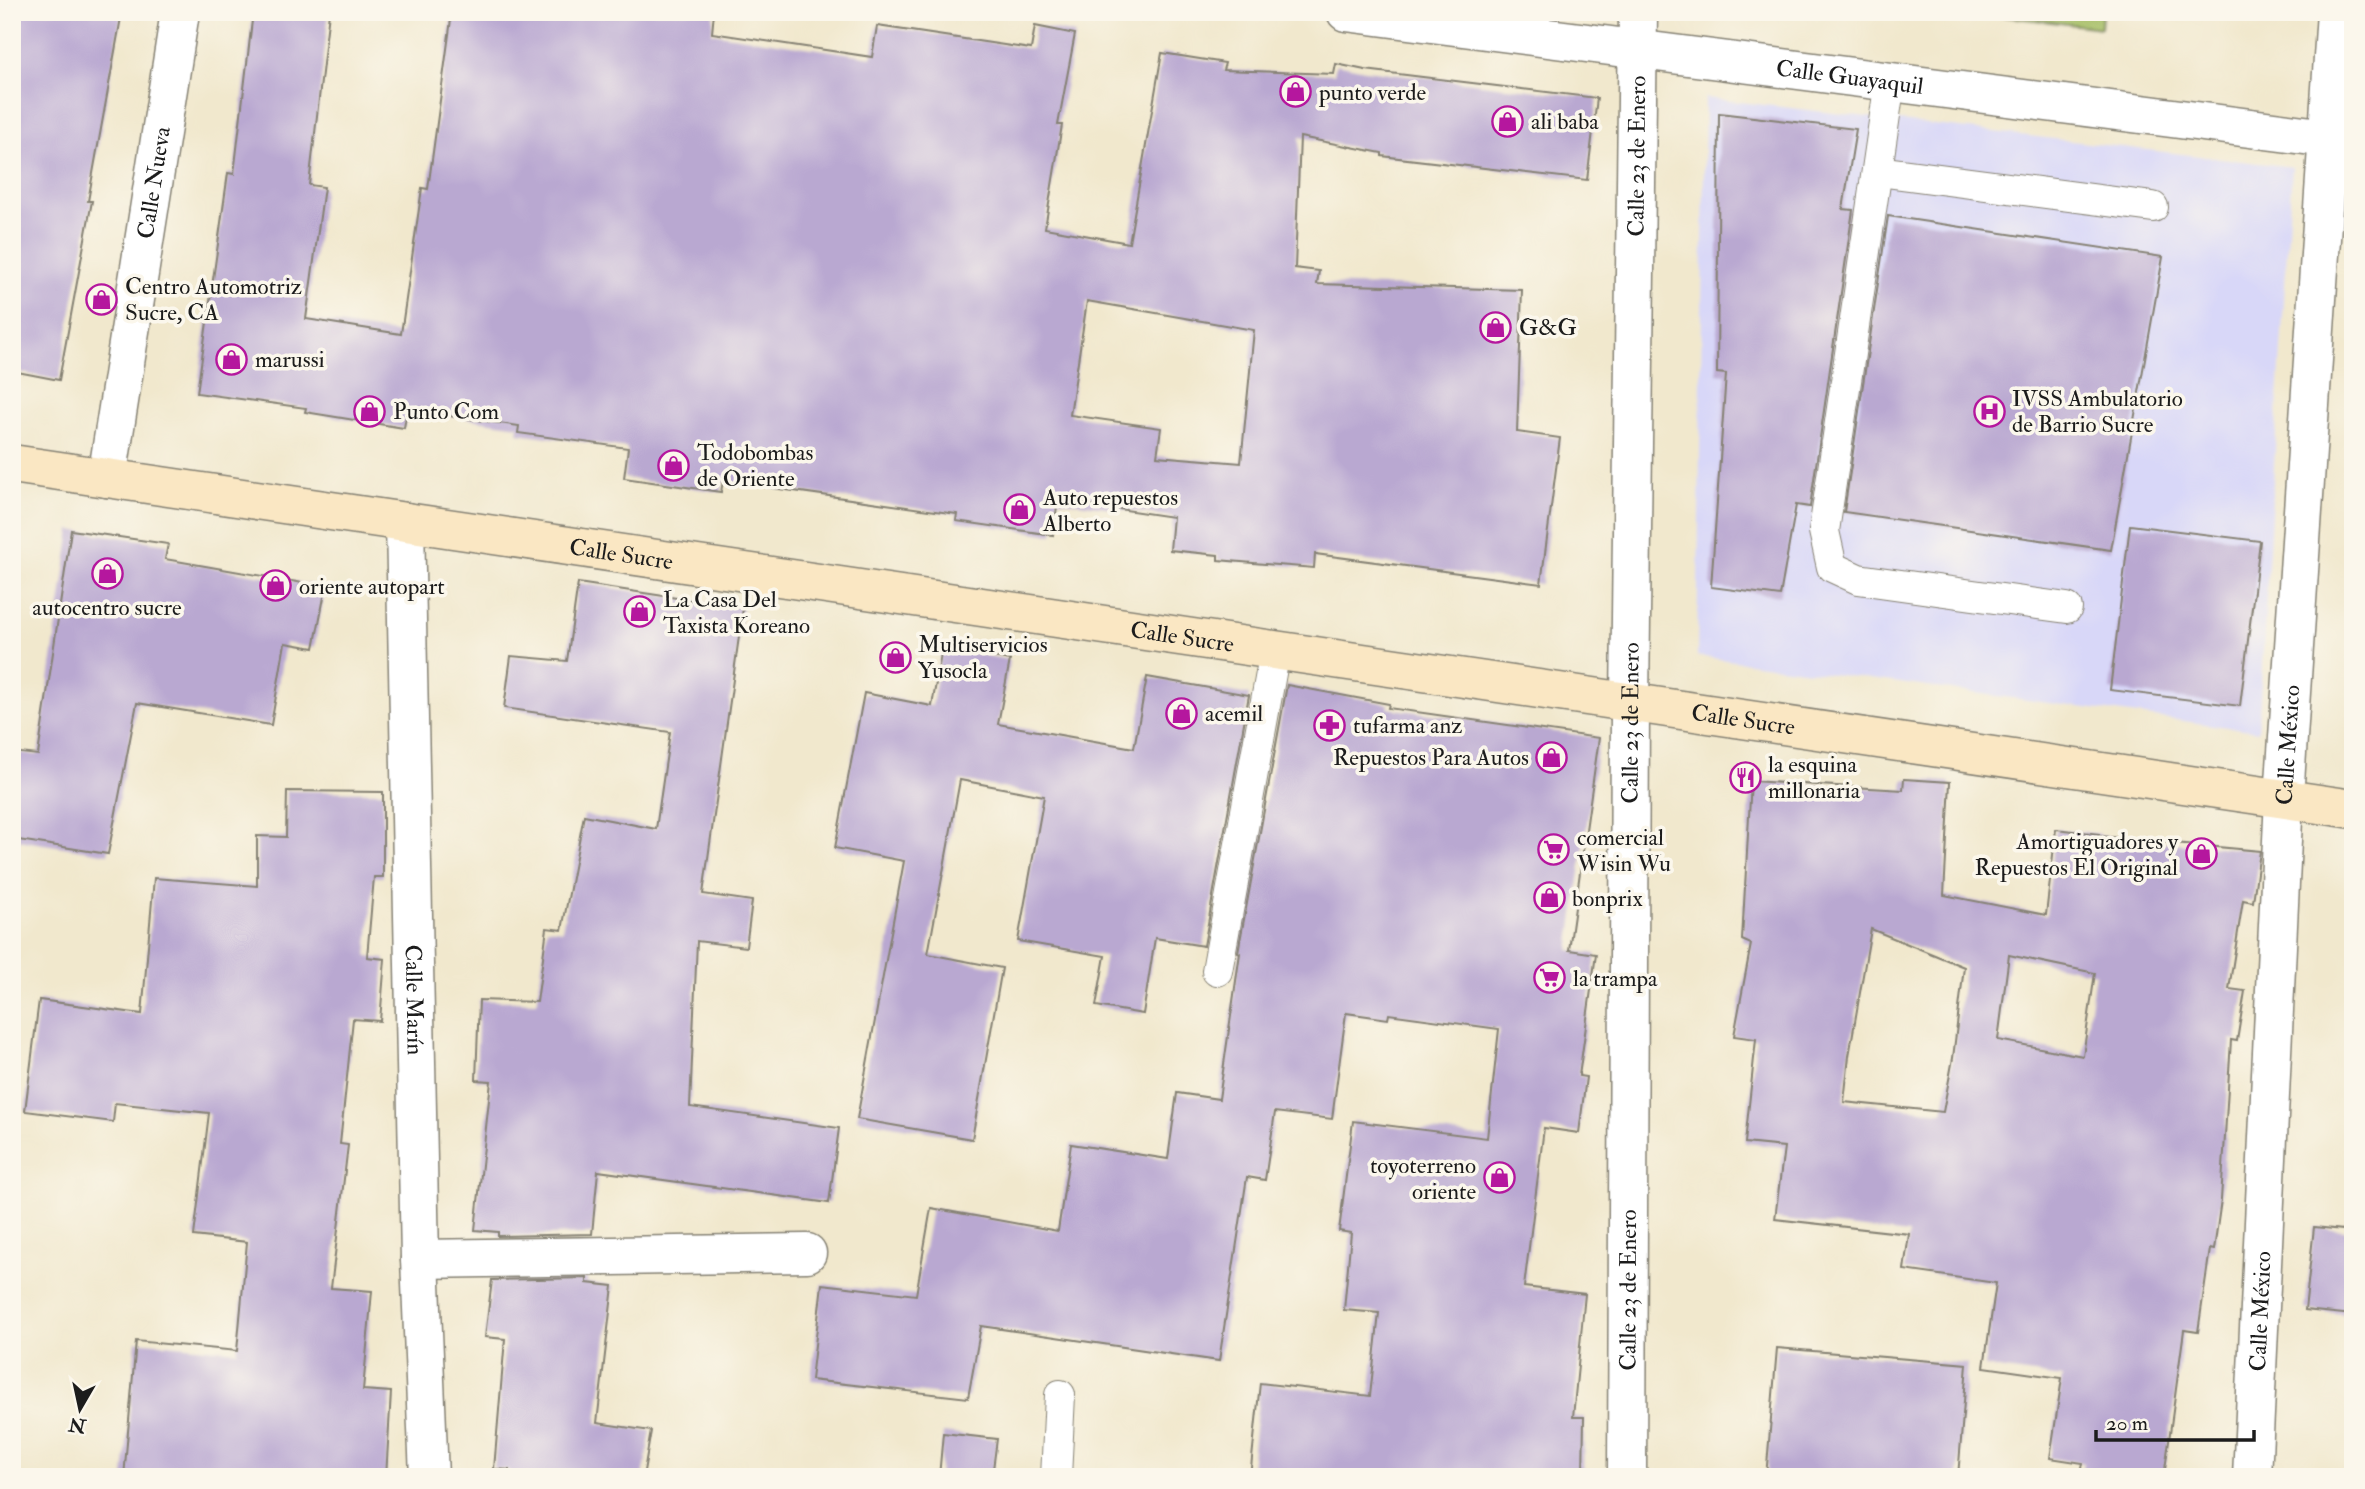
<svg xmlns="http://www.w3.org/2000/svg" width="2365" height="1489" font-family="'IM FELL Double Pica',serif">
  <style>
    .built { fill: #d8d7f8 }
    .green { fill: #a4bd63; stroke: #606c40; stroke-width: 2 }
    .building { fill: #b9a8d1; fill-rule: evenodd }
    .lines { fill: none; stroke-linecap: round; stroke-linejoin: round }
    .lane-casing { stroke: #868274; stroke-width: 32 }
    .street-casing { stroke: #868274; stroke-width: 41 }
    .secondary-casing { stroke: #868274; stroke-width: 41 }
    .lane { stroke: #fff; stroke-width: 30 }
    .street { stroke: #fff; stroke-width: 38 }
    .secondary { stroke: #fae7c3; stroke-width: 38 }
    .labels { text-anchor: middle; stroke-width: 7; stroke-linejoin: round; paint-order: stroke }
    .street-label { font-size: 23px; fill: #1c1c1c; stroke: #fbf7ec }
    .poi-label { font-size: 23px; fill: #1c1c1c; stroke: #fbf7ec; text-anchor: start }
  </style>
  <rect width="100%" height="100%" fill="#fbf7ec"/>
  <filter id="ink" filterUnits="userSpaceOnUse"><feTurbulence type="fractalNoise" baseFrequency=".0143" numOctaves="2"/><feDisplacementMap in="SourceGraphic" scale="14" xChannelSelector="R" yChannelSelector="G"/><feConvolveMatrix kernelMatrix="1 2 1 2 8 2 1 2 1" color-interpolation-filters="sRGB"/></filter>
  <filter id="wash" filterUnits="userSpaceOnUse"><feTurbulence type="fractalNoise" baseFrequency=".00686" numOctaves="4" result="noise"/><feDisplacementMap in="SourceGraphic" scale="28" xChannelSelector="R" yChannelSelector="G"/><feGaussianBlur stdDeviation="1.57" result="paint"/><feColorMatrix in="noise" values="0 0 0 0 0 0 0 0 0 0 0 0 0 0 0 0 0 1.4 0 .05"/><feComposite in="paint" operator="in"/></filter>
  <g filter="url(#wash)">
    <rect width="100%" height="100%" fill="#f1e8cd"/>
    <path class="built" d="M1705,98l587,69 -34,564 -561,-75z"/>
    <path class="green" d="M1966,12h136l-1,16z"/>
    <g id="blocks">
      <g class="building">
        <path d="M12,12h110l-34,189h4l-33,179 -47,-9z"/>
        <path d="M253,12h76l-20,173 15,2 -18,132 95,15 21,-146 6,1 24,-177h262l-2,21 160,24 5,-31 154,23 4,-23 40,8 -17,91h4l-17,103 84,15 33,-190 63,10 -2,7 111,4 2,-10 29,6 232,28 -10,82 -205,-24v-3l-82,-16 -5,131 24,3 -2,13 205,6 -5,142 43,6 -19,146 -226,-30 -1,14 -96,-8v-5l-48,-5 3,-33 -115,-17 -5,35 -97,-14 1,-7 -234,-33 -2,11 -97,-14 4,-30 -110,-15 1,-7 -112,-16 -3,18 -99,-16 1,-4 -109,-15 31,-220 6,1zM1087,301l167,29 -13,133 -84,-7 4,-28 -91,-13z"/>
        <path d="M1719,113l137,16 -13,80 10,1 -43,297 -14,-2 -16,91 -69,-9 15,-213 -9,-1z"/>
        <path d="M1888,216l275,41 -52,293 -267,-38z"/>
        <path d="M2130,525l130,16 -20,165 -130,-16z"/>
        <path d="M71,530l97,14 -3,15 161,28 -12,61 -29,-5 -14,82 -134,-22 -29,151 -96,-15v-87l26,3z"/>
        <path d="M578,583l165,25 -40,286 49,7 -6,46 -49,-6 -7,166 149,21 -10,75 -231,-32 -6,63 -94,2v-4l-23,-2 16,-149 -15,-1 3,-80 58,2 10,-74 15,2 22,-115 72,14 14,-97 -166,-24 7,-52 56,5z"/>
        <path d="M942,648l68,12 -12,64 136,24 13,-71 102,18 -45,251 -49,-8 -12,76 -47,-8 9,-50 -87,-15 26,-145 -84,-16 -32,174 74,14 -30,171 -115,-20 47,-258 -69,-13 29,-155 68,13z"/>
        <path d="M1287,685l102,19 -1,4 211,30 -30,212 27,4 -17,122 7,1 -7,56 -35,-5 -20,159 61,7 -12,123h11l-1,60h-333l10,-94 110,13 9,-83 -35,-3 7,-77 -12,-2 14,-110 134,17 12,-109 -110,-15 -1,5 -42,-6 -14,106 -57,-7 -10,68 -18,-3 -28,184 -238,-35 -13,72 -157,-18 11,-96 94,11 15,-87 127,23 13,-87 97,15 9,-66 42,6 21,-146 -2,-1z"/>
        <path d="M1904,779l46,3 -6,113 102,20 10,-86 43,5v2l161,15 -7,51 -10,-2 -14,89 16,2 -8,50 -6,-1 -10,160 -7,50 -4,-1 -12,83 -14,-2 -20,147h-84l3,-14 -33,-5 12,-80 -78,-11 12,-84 -92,-13 5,-36 -134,-15 9,-72 -39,-4 11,-104 -22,-3 17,-92 -9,-4 9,-159 152,9zM1871,929l93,38 -11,91 -10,54 -99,-10 5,-46zM2009,955l86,18 -12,83 -85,-16z"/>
        <path d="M287,791l96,1v85h-9l-7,80 18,2 -5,62 -27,-2 -13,125 8,1 -17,143 41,3 -9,99 28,2 -5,85h-262l12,-136 101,10 10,-109 -53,-6 15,-123 -94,-10 -2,19 -88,-11 14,-111 103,14 12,-136 103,8v-50l29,1z"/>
        <path d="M2314,1227l39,4v84l-48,-5z"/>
        <path d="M587,1278v5l26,3 -16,137 54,8 -8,46h-134v-7l-15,-1 11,-130 -20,-2 7,-57z"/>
        <path d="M1777,1348l190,16 -9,113h-192z"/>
        <path d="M943,1433l54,6 -5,38h-53z"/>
      </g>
    </g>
  </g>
  <g filter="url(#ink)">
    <use href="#blocks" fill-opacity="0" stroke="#868274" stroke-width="2"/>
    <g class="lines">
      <defs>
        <g id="lane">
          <path d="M1890,81l-66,450 8,36 26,12 209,29"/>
          <path d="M1878,171l275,36"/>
          <path d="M1217,971l58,-320"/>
          <path d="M1056,1477l4,-82"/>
        </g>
        <g id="street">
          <path id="s1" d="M1346,12l1005,129"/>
          <path id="s2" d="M107,478l73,-466"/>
          <path id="s3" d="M405,522l15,737 9,218"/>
          <path d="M420,1259l387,-6"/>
          <path id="s4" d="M1627,1477l3,-773 8,-692"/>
          <path id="s5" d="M2252,1477l32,-679 52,-786"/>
        </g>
        <g id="secondary">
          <path id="s6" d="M12,464l2341,345"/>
        </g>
      </defs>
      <use href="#lane" class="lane-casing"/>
      <use href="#street" class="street-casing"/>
      <use href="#secondary" class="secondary-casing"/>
      <use href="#lane" class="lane"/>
      <use href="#street" class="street"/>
      <use href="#secondary" class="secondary"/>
    </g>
  </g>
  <defs>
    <symbol id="shop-ring" viewBox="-11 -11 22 22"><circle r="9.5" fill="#fbf7ec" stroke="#b5179e" stroke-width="1.5"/><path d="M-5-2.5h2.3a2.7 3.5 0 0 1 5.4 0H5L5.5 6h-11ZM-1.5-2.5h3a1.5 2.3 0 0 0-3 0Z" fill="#b5179e"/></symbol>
    <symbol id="hospital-ring" viewBox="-11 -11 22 22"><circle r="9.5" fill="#fbf7ec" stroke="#b5179e" stroke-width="1.5"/><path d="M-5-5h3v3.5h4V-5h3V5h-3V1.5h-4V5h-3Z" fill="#b5179e"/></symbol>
    <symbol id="pharmacy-ring" viewBox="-11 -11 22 22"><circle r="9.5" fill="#fbf7ec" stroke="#b5179e" stroke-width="1.5"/><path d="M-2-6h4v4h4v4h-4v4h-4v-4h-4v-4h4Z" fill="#b5179e"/></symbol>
    <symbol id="restaurant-ring" viewBox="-11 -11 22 22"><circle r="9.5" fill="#fbf7ec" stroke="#b5179e" stroke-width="1.5"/><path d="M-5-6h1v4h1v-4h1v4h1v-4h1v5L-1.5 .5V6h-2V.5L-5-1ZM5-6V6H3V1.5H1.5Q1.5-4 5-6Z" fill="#b5179e"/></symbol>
    <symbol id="supermarket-ring" viewBox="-11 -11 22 22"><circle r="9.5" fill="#fbf7ec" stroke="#b5179e" stroke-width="1.5"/><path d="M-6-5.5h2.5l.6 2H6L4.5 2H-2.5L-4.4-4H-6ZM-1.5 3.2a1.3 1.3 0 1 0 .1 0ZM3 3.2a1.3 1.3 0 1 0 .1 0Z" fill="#b5179e"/></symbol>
  </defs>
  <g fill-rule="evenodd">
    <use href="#shop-ring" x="1278" y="74" width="35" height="35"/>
    <use href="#shop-ring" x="1490" y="104" width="35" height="35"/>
    <use href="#shop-ring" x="84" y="282" width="35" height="35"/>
    <use href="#shop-ring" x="1478" y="310" width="35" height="35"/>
    <use href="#shop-ring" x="214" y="342" width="35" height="35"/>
    <use href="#shop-ring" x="352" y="394" width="35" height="35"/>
    <use href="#hospital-ring" x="1972" y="394" width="35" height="35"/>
    <use href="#shop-ring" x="656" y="448" width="35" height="35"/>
    <use href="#shop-ring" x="1002" y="492" width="35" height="35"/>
    <use href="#shop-ring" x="90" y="556" width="35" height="35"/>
    <use href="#shop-ring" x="258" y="568" width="35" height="35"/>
    <use href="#shop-ring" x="622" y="594" width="35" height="35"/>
    <use href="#shop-ring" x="878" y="640" width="35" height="35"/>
    <use href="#shop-ring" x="1164" y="696" width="35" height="35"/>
    <use href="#pharmacy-ring" x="1312" y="708" width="35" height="35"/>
    <use href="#shop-ring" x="1534" y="740" width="35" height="35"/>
    <use href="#restaurant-ring" x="1728" y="760" width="35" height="35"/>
    <use href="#supermarket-ring" x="1536" y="832" width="35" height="35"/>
    <use href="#shop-ring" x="2184" y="836" width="35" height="35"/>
    <use href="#shop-ring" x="1532" y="880" width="35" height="35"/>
    <use href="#supermarket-ring" x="1532" y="960" width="35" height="35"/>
    <use href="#shop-ring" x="1482" y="1160" width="35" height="35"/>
  </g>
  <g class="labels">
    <g class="street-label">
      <text dy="8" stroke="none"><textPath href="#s1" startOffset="508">Calle Guayaquil</textPath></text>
      <text dy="8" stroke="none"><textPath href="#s4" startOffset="1321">Calle 23 de Enero</textPath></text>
      <text dy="8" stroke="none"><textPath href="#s2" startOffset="299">Calle Nueva</textPath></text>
      <text dy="8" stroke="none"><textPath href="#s6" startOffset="616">Calle Sucre</textPath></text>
      <text dy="8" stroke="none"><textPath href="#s6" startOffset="1183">Calle Sucre</textPath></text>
      <text dy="8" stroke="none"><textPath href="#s6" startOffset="1750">Calle Sucre</textPath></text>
      <text dy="8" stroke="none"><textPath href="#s4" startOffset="754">Calle 23 de Enero</textPath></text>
      <text dy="8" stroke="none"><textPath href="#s5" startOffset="733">Calle México</textPath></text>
      <text dy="8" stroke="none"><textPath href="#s3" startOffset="478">Calle Marín</textPath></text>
      <text dy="8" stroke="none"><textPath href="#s4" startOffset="187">Calle 23 de Enero</textPath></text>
      <text dy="8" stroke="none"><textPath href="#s5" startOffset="166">Calle México</textPath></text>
    </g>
    <g class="poi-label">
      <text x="1319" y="100">punto verde</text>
      <text x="1531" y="129">ali baba</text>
      <text x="125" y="294">Centro Automotriz<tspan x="125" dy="26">Sucre, CA</tspan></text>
      <text x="1519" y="335">G&amp;G</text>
      <text x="255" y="367">marussi</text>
      <text x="2012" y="406">IVSS Ambulatorio<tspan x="2012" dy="26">de Barrio Sucre</tspan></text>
      <text x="393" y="419">Punto Com</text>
      <text x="697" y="460">Todobombas<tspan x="697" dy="26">de Oriente</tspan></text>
      <text x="1043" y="505">Auto repuestos<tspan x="1043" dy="26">Alberto</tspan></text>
      <text x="299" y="594">oriente autopart</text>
      <text x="663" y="607">La Casa Del<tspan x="663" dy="26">Taxista Koreano</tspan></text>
      <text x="107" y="615" text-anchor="middle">autocentro sucre</text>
      <text x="918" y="652">Multiservicios<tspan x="918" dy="26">Yusocla</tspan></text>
      <text x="1205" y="721">acemil</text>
      <text x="1353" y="733">tufarma anz</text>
      <text x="1529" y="765" text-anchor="end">Repuestos Para Autos</text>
      <text x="1768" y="772">la esquina<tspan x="1768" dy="26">millonaria</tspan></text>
      <text x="1577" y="845">comercial<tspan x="1577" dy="26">Wisin Wu</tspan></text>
      <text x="2178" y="849" text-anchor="end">Amortiguadores y<tspan x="2178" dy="26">Repuestos El Original</tspan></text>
      <text x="1572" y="906">bonprix</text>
      <text x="1573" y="986">la trampa</text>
      <text x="1476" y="1173" text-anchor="end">toyoterreno<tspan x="1476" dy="26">oriente</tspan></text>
    </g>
  </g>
  <rect width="2365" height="1489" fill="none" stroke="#fbf7ec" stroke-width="42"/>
  <g transform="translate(80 1409) rotate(189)" stroke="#fbf7ec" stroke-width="5" paint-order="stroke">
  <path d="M0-5L12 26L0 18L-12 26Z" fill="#1c1c1c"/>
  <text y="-10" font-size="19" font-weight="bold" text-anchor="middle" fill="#1c1c1c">N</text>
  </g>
  <path d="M2096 1430v10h158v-10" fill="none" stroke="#1c1c1c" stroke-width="3.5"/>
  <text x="2106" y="1430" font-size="21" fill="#1c1c1c" stroke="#fbf7ec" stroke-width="5" paint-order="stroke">20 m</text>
</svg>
